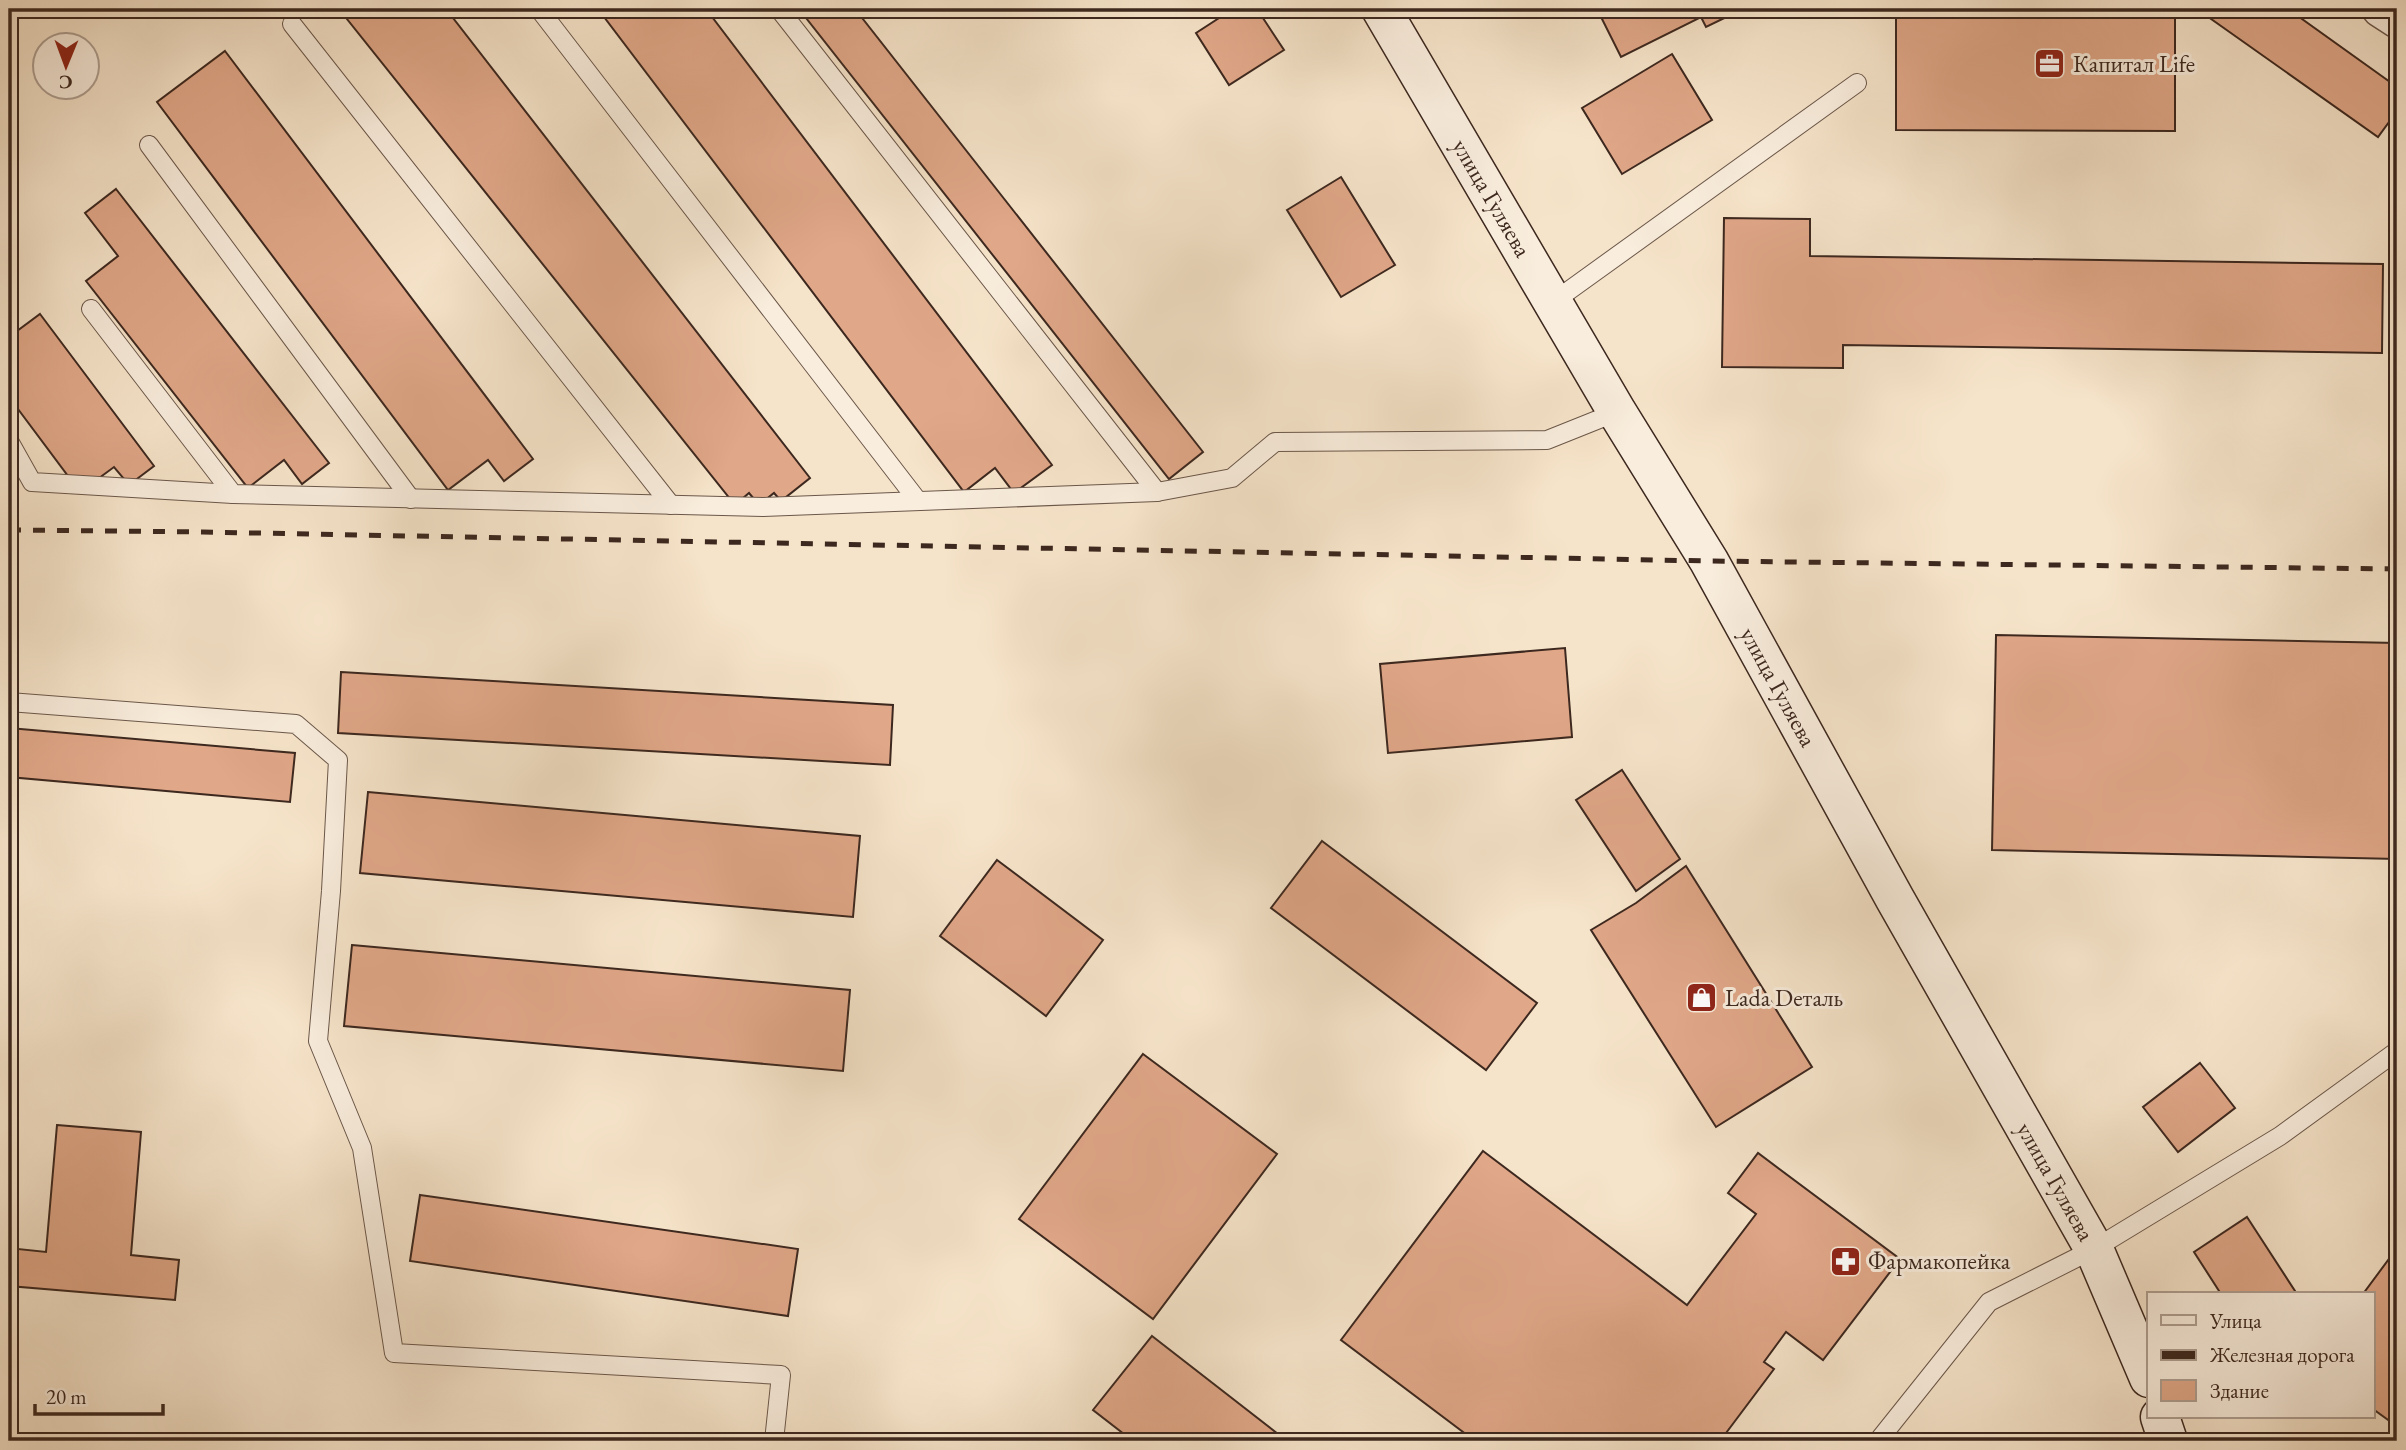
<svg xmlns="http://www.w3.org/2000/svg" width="2406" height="1450" font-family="'EB Garamond',serif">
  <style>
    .building { fill: #e0a788; stroke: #3d281f; stroke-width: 2 }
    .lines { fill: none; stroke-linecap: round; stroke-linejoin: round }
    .service-casing { stroke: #6b574a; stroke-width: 20 }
    .minor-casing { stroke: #6b574a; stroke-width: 38 }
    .secondary-casing { stroke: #3d281f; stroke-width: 41 }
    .service { stroke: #f9eddd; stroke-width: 18 }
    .minor { stroke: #f9eddd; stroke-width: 35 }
    .secondary { stroke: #f9eddd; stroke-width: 38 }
    .rail { stroke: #3d281f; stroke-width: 5; stroke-dasharray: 12 12; stroke-linecap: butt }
    .labels { text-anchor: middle; stroke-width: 6; stroke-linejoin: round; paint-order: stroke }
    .poi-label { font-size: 24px; fill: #3d281f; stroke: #f9eddd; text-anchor: start }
    .street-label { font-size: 24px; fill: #3d281f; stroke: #f9eddd }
  </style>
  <rect width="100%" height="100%" fill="#f6e4ca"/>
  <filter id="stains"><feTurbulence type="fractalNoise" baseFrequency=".00286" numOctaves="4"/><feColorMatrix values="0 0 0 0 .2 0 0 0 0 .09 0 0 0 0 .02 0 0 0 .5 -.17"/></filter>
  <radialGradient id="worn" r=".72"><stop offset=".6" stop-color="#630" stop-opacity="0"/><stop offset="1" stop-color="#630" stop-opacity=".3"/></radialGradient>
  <g class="building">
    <path d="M339,9h107l364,469 -29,23 -7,-8 -15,12 -10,-12 -14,12z"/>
    <path d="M598,9h108l346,456 -38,28 -19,-25 -31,24z"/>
    <path d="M799,9h56l348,443 -34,27z"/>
    <path d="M1181,9h19l-13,8z"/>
    <path d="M1233,9h24l27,41 -55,35 -33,-52z"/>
    <path d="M1597,9h146l-37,18 -5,-10 -80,40z"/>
    <path d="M1896,9h279v122l-279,-1z"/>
    <path d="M2197,9h91l109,78v24l-19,26z"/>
    <path d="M225,51l308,408 -29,22 -16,-21 -40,30 -291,-388z"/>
    <path d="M1672,54l40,66 -90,54 -40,-66z"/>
    <path d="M1341,177l54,88 -54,32 -54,-87z"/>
    <path d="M116,189l213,274 -27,21 -18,-24 -36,28 -162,-207 32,-25 -33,-43z"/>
    <path d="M1724,218l86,1v37l573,8 -1,89 -539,-8v23l-121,-1z"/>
    <path d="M40,314l114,152 -25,19 -15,-18 -34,25 -71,-95v-60z"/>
    <path d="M1996,635l401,8v216l-405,-9z"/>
    <path d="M1565,648l7,89 -184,16 -8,-89z"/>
    <path d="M341,672l552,33 -3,60 -552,-32z"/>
    <path d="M9,728l286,25 -5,49 -281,-25z"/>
    <path d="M1622,770l58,89 -44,32 -60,-91z"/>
    <path d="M368,792l492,44 -7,81 -493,-44z"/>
    <path d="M1322,841l215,162 -51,67 -215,-162z"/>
    <path d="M997,860l106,80 -57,76 -106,-80z"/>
    <path d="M1686,866l126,201 -96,60 -125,-197 45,-27z"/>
    <path d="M352,945l498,45 -7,81 -499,-45z"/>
    <path d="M1143,1054l134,100 -124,165 -134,-100z"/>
    <path d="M2200,1063l35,45 -57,44 -35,-45z"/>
    <path d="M57,1125l84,7 -10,123 48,5 -4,40 -166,-14v-38l37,4z"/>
    <path d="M1483,1151l204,154 69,-91 -28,-21 30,-40 142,106 -77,101 -37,-28 -22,30 10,7 -54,72h-245l-134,-101z"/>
    <path d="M420,1195l378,54 -10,67 -378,-55z"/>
    <path d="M2247,1217l50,77h-76l-27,-42z"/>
    <path d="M2397,1248v193h-14l12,-16 -22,-16v-115h-10z"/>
    <path d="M1152,1336l135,105h-154l-40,-31z"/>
  </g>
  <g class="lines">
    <defs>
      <g id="service">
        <path d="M539,9l379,492"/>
        <path d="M779,9l378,483"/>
        <path d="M292,24l379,481"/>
        <path d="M149,145l262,354"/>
        <path d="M1553,302l304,-219"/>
        <path d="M91,309l142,185 530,13 394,-15 75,-14 43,-36 272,-2 70,-28"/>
        <path d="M9,441l23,41 201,12"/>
        <path d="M9,702l287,22 42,36 -7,131 -13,150 44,107 32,205 387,22 -7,66"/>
        <path d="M1878,1441l111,-139 105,-53 186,-113 117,-85"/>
      </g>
      <path id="minor" d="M2380,9l17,11"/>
      <g id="secondary">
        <path id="s1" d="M1381,9l236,403 92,149 186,338 199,350 55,129"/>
        <path d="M2160,1417l8,24"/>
      </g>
    </defs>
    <use href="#service" class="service-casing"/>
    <use href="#minor" class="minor-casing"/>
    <use href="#secondary" class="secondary-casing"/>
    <use href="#service" class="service"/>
    <use href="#minor" class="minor"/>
    <use href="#secondary" class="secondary"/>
    <path class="rail" d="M9,530l194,2 1506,29 688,8"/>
  </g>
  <defs>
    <symbol id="office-square" viewBox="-11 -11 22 22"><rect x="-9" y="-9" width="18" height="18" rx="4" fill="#8f2418" stroke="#f9eddd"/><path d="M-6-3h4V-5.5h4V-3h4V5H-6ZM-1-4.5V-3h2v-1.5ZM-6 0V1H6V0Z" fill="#fff"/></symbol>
    <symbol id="shop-square" viewBox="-11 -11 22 22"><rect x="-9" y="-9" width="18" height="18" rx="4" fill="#8f2418" stroke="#f9eddd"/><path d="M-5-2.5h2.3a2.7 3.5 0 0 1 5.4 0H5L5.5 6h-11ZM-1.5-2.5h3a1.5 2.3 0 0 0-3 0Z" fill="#fff"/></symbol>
    <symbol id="pharmacy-square" viewBox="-11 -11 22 22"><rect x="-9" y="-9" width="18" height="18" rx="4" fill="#8f2418" stroke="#f9eddd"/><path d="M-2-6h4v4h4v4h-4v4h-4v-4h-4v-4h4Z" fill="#fff"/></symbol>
  </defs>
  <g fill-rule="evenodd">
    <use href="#office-square" x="2032" y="46" width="35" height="35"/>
    <use href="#shop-square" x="1684" y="980" width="35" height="35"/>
    <use href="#pharmacy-square" x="1828" y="1244" width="35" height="35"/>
  </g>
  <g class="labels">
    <g class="poi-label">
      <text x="2073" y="72">Капитал Life</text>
      <text x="1725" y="1006">Lada Dеталь</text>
      <text x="1868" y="1269">Фармакопейка</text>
    </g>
    <g class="street-label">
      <text dy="8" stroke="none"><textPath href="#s1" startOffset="219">улица Гуляева</textPath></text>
      <text dy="8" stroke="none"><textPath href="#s1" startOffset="786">улица Гуляева</textPath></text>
      <text dy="8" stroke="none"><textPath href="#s1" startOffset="1353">улица Гуляева</textPath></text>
    </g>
  </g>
  <rect width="2406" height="1450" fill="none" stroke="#f6e4ca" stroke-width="35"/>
  <rect x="10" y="10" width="2385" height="1429" fill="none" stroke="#3d281f" stroke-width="3.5"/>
  <rect x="18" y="18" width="2371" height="1415" fill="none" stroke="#3d281f" stroke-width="2"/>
  <rect x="2147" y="1292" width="228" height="126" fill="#f9eddd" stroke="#ae9e91" stroke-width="2"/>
  <rect x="2161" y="1315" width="35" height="10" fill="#f9eddd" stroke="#ae9e91" stroke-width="2"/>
  <text x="2210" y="1328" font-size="21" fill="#3d281f">Улица</text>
  <rect x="2161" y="1350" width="35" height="10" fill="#3d281f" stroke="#ae9e91" stroke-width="2"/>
  <text x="2210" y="1362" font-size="21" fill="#3d281f">Железная дорога</text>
  <rect x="2161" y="1380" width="35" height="21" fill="#e0a788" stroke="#ae9e91" stroke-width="2"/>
  <text x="2210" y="1398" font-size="21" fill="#3d281f">Здание</text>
  <g transform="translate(66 66) rotate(181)"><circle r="33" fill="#f9eddd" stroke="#ae9e91" stroke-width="2"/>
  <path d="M0-5L12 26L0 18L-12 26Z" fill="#8f2418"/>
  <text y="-10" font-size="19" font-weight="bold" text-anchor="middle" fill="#3d281f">С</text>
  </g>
  <path d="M35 1404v10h128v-10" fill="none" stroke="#3d281f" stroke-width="3.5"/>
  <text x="46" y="1404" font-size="21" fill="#3d281f" stroke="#f9eddd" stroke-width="5" paint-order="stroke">20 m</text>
  <rect width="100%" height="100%" filter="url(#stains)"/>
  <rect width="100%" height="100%" fill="url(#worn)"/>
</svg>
